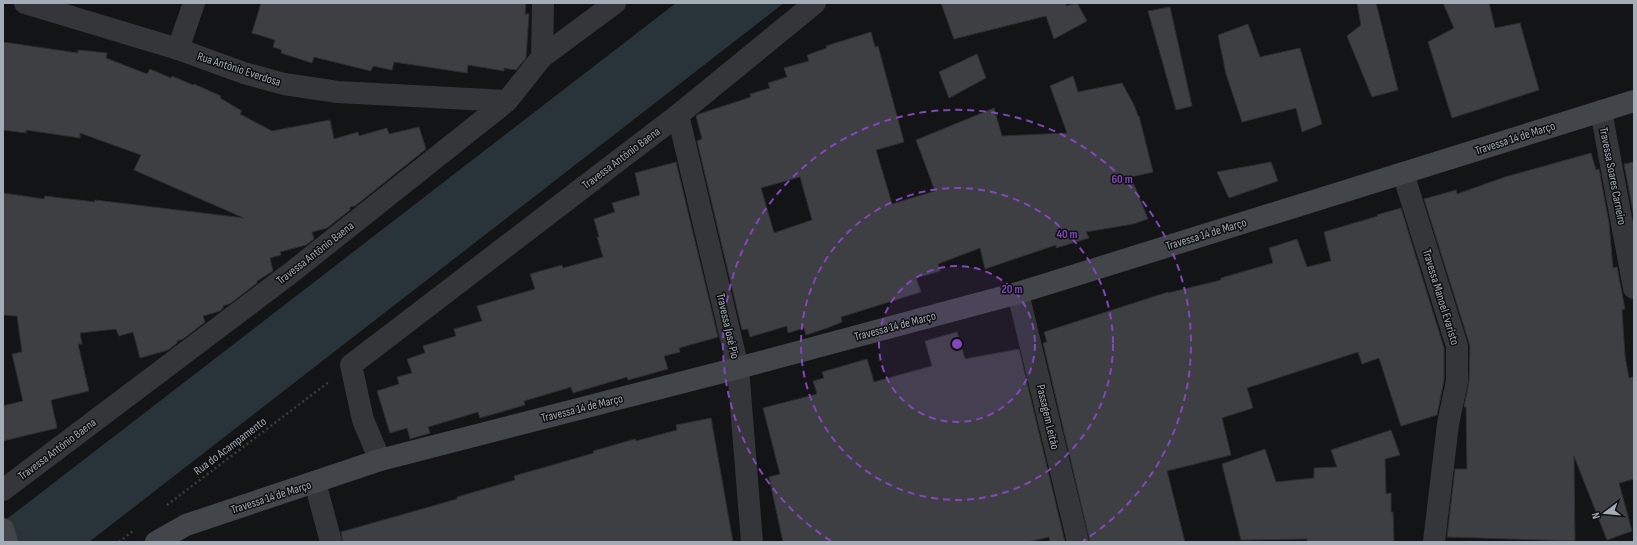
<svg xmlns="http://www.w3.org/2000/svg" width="1637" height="545" font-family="'Sofia Sans Condensed',sans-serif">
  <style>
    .water { fill: #29343a }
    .building { fill: #3d3f42; stroke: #2d2e31; fill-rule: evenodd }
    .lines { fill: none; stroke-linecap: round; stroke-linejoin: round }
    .path { stroke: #3a3d41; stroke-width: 2.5; stroke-dasharray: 2 3; stroke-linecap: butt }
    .street { stroke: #34363a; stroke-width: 22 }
    .secondary { stroke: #42454a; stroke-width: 22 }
    .ring { fill: none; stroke: #8346bd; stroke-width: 2; stroke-dasharray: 7 5 }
    .labels { text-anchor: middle; stroke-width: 3; stroke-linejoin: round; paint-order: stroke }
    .street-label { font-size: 12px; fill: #a4acb6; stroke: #0e0f10 }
    .centre { fill: #8346bd; stroke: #0e0f10; stroke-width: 2 }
    .ring-label { font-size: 12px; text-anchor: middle; font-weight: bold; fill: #8346bd; stroke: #0e0f10; stroke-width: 3; stroke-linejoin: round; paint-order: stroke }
  </style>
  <rect width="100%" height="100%" fill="#131415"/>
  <path class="water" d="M676,3h108l-695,539h-86v-20z"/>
  <g class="building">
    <path d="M261,3h265l-1,11h4l-3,44 -10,12 -12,-2v3l-36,-6 -1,8 -73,-11 -2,8 -19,-4 -2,5 -57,-14 -2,6 -31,-10 1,-3 -9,-3 2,-7 -23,-7z"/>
    <path d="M941,3h125v3l11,-3 10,18 -33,18 -8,-23 -92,23z"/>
    <path d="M1357,3h19l22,87 -26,7 -25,-61 14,-11z"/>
    <path d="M1443,3h46l6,25 25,-5 19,67 -87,28 -24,-76 26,-14z"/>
    <path d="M1170,7l22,99 -16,4 -28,-99z"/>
    <path d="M1248,24l12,33 40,-9 22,76 -20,8 -6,-24 -54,14 -16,-48 -8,-39z"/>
    <path d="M871,32l4,15 3,-1 26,96 -28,8 16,54 43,-13 -19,-51 78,-32 8,28 65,-3 -17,-47 23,-10 5,16 44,-9 12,22 4,11h1l14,56 -22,5 17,42 -15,5 -47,8 3,6 -33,10v-3l-71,24 -5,-21 -42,16 2,7 -24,7 5,14 -80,25 1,5 -15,6 -21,7 -2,-7 -16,5 -1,-7 -37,11 -2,-8 -6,1 -45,-189 5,-2 -6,-23 3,-2 52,-17 -1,-3 20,-6 -2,-5 19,-6 -3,-9 25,-7 -2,-6 20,-7 -1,-2zM800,177l12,43 -38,13 -13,-45z"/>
    <path d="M3,42l75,11v-3l29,3 -1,5 41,16 3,-5 21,9 1,-2 21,9 1,-1 27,12 -1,2 22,13 -2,3 32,17 58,-11 4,19 24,-7 1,4 28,-8 2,6 30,-7 7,22 -71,57 -5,1v3l-23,18 -15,4 2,7 -8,6 -26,7 1,3 -11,3 3,13 -16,10v2l-26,20 -8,3v2l-3,3 -17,5 2,6 -22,17 -6,2v2l-9,7 -28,8 -7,-26 -14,4 -3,-7 -36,4 2,11h-4l11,47 -38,9 6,28 -54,13v-35l20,-5 -11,-47 10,-2 -5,-36 -14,-1v-122l41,6 1,-3 50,6v-2l149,18 -110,-48 7,-15 -61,-22v5l-54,-8v3l-23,-3z"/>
    <path d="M977,54l9,24 -37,20 -10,-26z"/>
    <path d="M1591,153l5,17 3,-1 10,54 4,45 4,-1 8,42 -3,1 3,46 4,22 5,-1v102l-15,4 13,48 -25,9 -33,-84 1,85 -128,-4 8,-68h12l-1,-62h-2l5,-26 1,-35 -46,-147 32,-9 1,4 48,-17z"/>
    <path d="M676,162l42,175 -39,11 1,4 -16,4 4,13 -40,11 -1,-3 -54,16 -2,-6 -47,14 1,4 -45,13 -2,-6 -50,15 2,6 -20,6 -3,-11 -17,5 -13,-42 22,-7 -2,-7 15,-4 -5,-14 18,-6 -2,-7 33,-10 -2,-7 28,-8 -5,-15 58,-17 -5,-15 32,-9 1,3 40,-11 -6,-20h2l-5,-18 21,-7 -3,-9 28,-8 -5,-22z"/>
    <path d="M1271,162l7,19 -49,17 -12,-26z"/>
    <path d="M1634,162v55l-10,-53z"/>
    <path d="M1401,208l43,140v32l-7,35 -36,11 -22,-68 -17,6 -4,-12 -111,36 6,20 -31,10 9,37 -64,16 18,71h-95l-47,-199 4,-1 -3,-10 124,-40v1l53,-13v-2l52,-15 -4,-15 28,-9 10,28 24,-6 -7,-29 54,-16 -1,-1z"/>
    <path d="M957,332l8,27 54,-10 46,193h-15l-1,-5 -21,5h-245l-14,-65 11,-3 -17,-66 54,-14 -4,-13 11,-3 -2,-6 45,-13 7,23 58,-16 -7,-25z"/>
    <path d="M711,418l22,124h-390l-2,-10 116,-33v-2l58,-17 -1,-4 80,-23 -1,-2 42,-12 1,2 41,-11 -1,-5z"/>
    <path d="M1391,430l9,25 -15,4 1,35 5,-1v19h2l1,30h-87v-3l-66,1 -19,-76 43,-15 11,33 38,-4v-10l23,-1 -6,-17z"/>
  </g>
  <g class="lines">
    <g class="path">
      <path d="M167,505l163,-124"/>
      <path d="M119,542l14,-11"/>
    </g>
    <g class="street">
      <path d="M25,3l153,46 66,24 40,11 54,8 169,9"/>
      <path d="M178,49l16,-46"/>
      <path d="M542,57l1,-54"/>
      <path d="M1601,111l33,177"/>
      <path d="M678,115l60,253 14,174"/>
      <path d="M1403,173l54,173v35l-9,43 -14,118"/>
      <path d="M1018,293l60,249"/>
      <path d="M380,460l-17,-40 -12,-55 327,-250 137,-112"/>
      <path d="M315,482l16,60"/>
      <path d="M3,490l289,-218 215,-171 35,-44 73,-54"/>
    </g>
    <g class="secondary">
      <path d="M3,529l4,13"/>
      <path d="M156,542l30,-17 194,-65 358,-92 280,-75 616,-192"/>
    </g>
  </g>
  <circle cx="957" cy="344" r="78" fill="#8346bd" fill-opacity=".12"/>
  <g class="ring">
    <circle cx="957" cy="344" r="78"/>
    <circle cx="957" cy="344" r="156"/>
    <path d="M831 541A234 234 0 1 1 1083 541"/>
  </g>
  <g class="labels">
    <g class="street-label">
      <text transform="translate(239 69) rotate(18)" y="4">Rua Antônio Everdosa</text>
      <text transform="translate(1515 138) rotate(-18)" y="4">Travessa 14 de Março</text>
      <text transform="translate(621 158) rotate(-37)" y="4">Travessa Antônio Baena</text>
      <text transform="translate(1613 176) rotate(79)" y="4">Travessa Soares Carneiro</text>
      <text transform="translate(1206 234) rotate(-17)" y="4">Travessa 14 de Março</text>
      <text transform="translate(315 253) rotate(-38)" y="4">Travessa Antônio Baena</text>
      <text transform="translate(1441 297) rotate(73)" y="4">Travessa Manoel Evaristo</text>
      <text transform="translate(728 326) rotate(77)" y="4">Travessa José Pio</text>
      <text transform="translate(895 326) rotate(-15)" y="4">Travessa 14 de Março</text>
      <text transform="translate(582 408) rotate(-14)" y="4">Travessa 14 de Março</text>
      <text transform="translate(1048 417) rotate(77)" y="4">Passagem Leitão</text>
      <text transform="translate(230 446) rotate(-37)" y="4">Rua do Acampamento</text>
      <text transform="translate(57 449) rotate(-37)" y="4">Travessa Antônio Baena</text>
      <text transform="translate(271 497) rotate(-18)" y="4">Travessa 14 de Março</text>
    </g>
  </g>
  <circle cx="957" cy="344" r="6" class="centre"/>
  <g class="ring-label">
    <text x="1122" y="183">60 m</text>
    <text x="1067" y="238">40 m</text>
    <text x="1012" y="293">20 m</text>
  </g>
  <rect width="1637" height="545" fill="none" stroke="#a4acb6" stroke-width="8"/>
  <g transform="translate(1605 513) rotate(254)" stroke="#0e0f10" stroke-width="3" paint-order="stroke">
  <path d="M0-3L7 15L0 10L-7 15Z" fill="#a4acb6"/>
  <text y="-6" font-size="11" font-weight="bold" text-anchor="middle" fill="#a4acb6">N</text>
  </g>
</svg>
